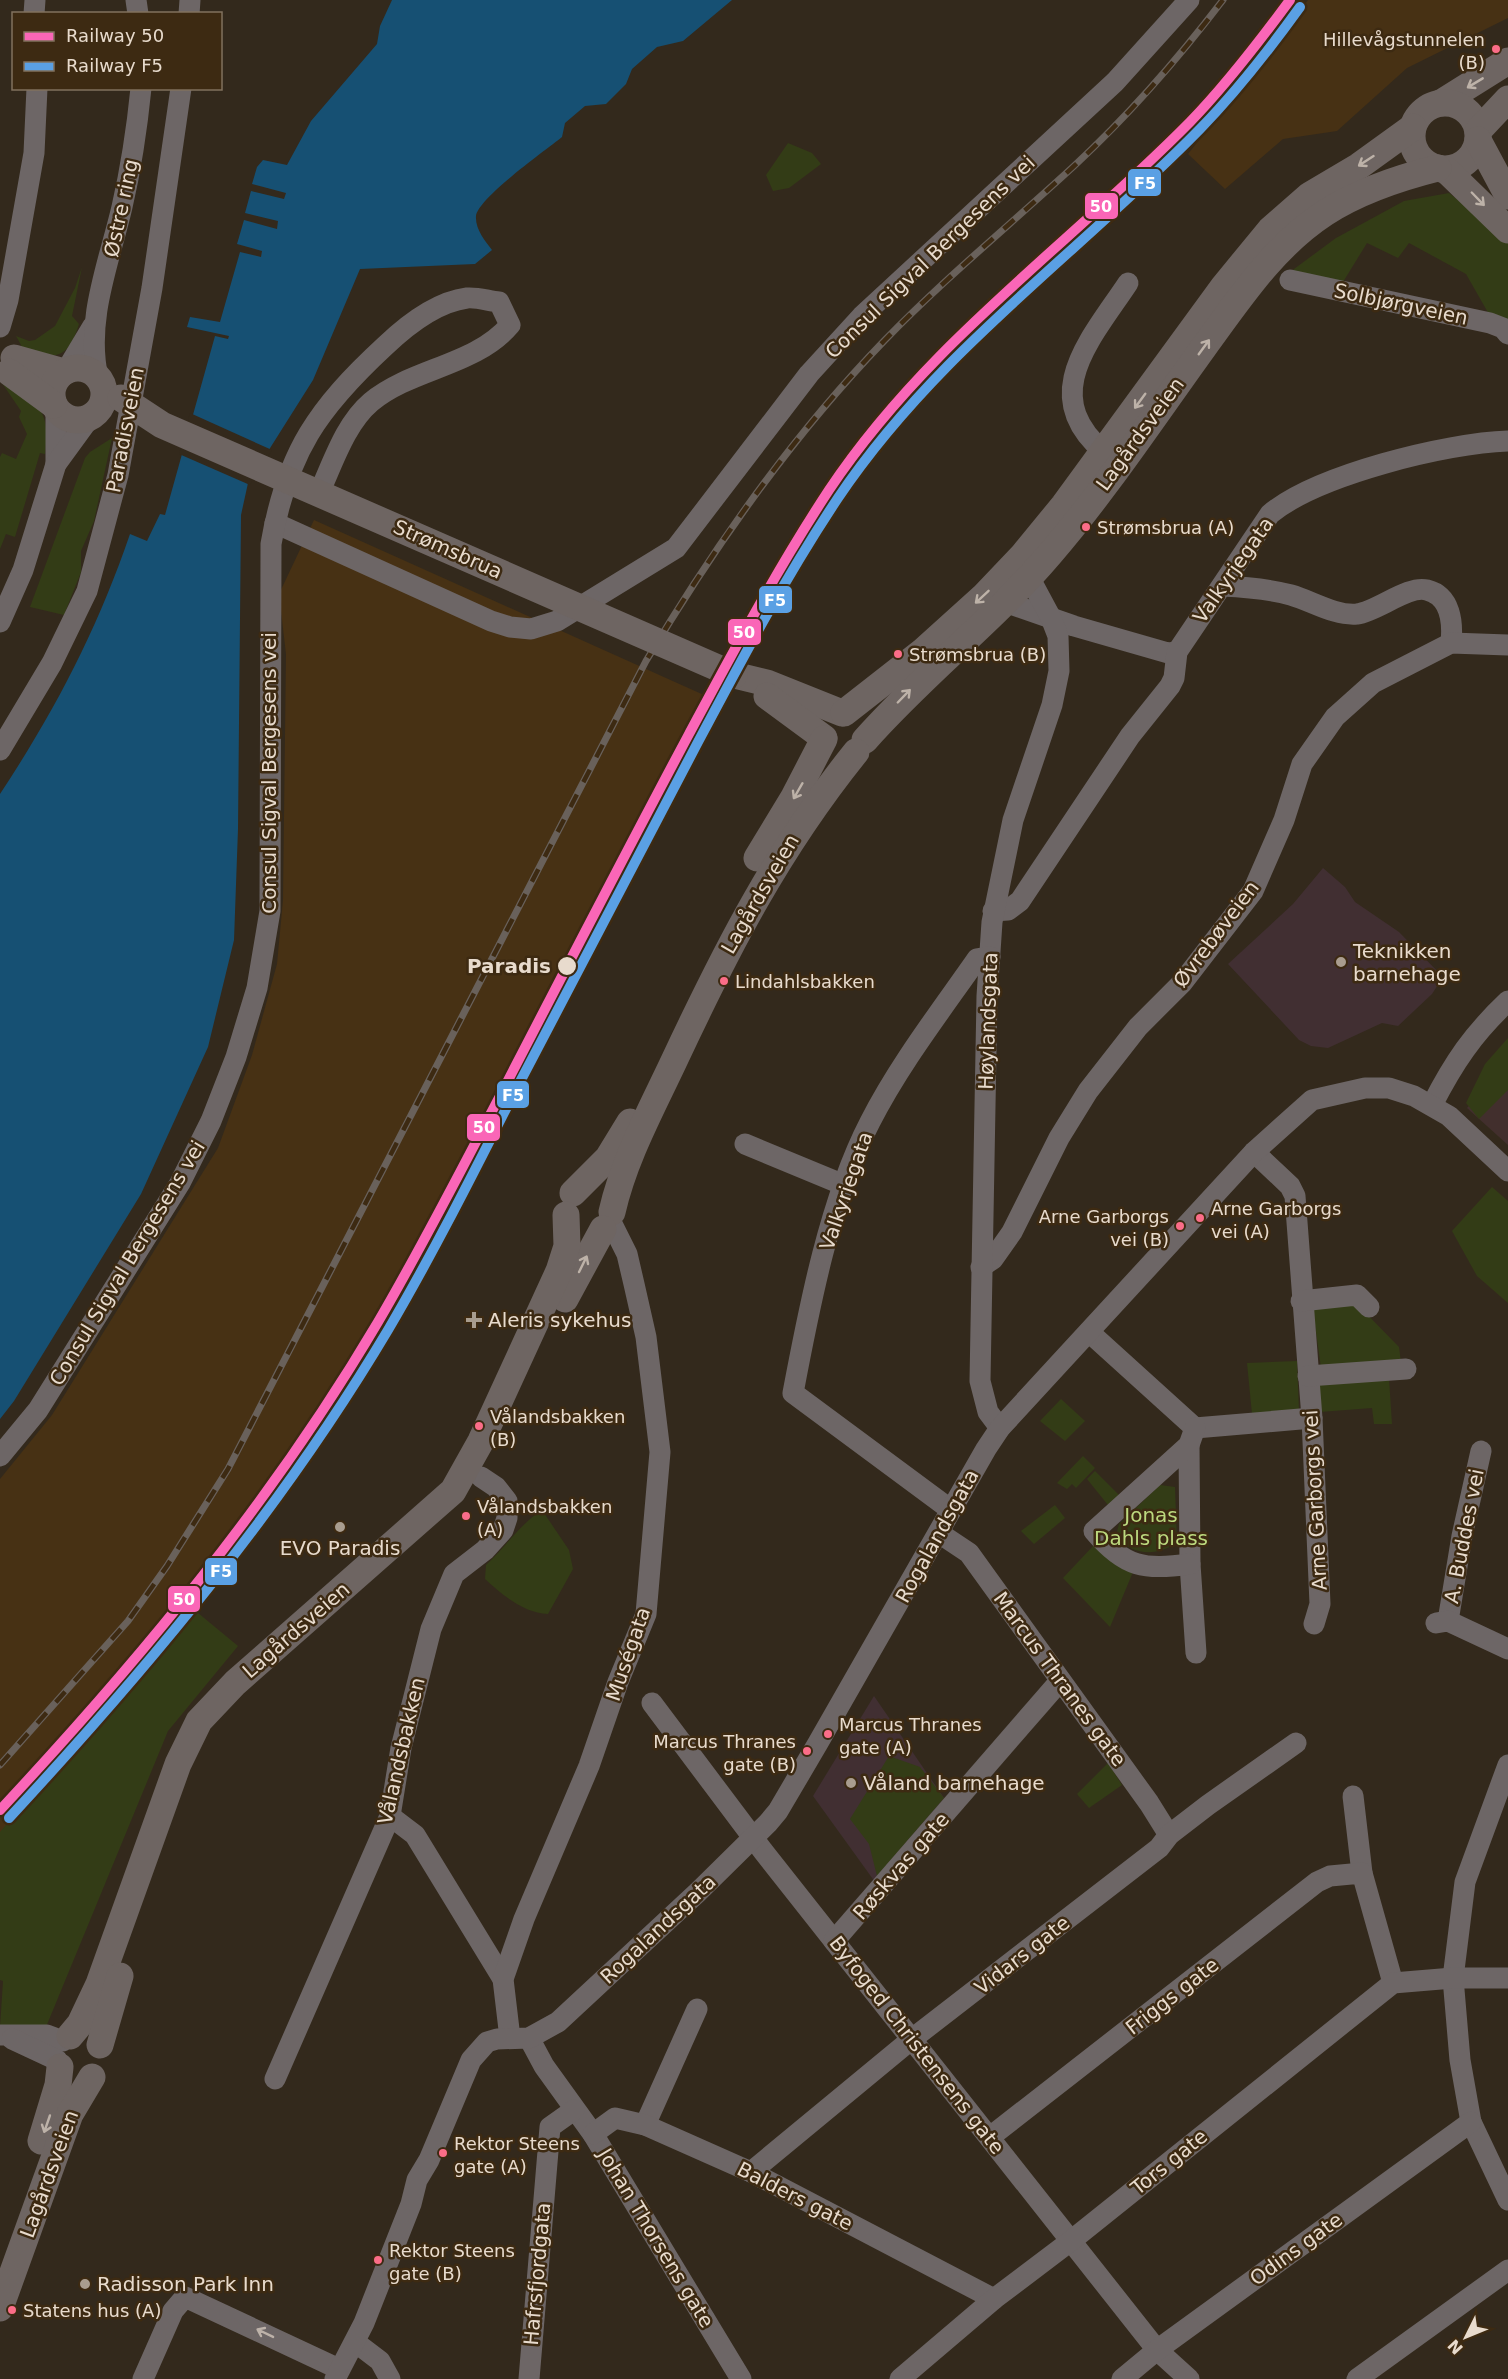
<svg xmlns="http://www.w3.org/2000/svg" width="1508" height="2379" font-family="'DejaVu Sans',sans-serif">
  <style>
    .built { fill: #473114 }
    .education { fill: #412f32 }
    .medical { fill: #422f2d }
    .green { fill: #333c16 }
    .water { fill: #165073 }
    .pier { fill: #33291c }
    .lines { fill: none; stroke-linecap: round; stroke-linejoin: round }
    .minor { stroke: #6d6666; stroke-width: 21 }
    .major { stroke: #6e6562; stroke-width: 27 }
    .rail-casing { stroke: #69615b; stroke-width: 7 }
    .rail { stroke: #3d2a12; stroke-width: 4.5; stroke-dasharray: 14; stroke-linecap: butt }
    .major-bridge { stroke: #6e6562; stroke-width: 27 }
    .rail-1-casing { stroke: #3d2a12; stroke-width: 15 }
    .rail-2-casing { stroke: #3d2a12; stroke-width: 15 }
    .rail-1 { stroke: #fa66b7; stroke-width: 10 }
    .rail-2 { stroke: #5aa0e4; stroke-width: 10 }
    .oneway { stroke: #bdb2a8 }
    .oneway2 { stroke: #bdb2a9 }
    .bus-dot { fill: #fb6d88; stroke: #3d2a12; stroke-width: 2 }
    .poi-dot { fill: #a99d8f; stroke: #3d2a12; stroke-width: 2 }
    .stop-dot { fill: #e8dbcd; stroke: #3d2a12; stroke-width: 2 }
    .labels { text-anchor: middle; stroke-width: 5; stroke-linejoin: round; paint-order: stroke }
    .bus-label { font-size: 18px; fill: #e8dbcd; stroke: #3d2a12; text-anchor: start }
    .street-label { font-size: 20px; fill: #e8dbcd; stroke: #3d2a12 }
    .poi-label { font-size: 20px; fill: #e8dbcd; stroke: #3d2a12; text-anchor: start }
    .stop-label { font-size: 20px; font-weight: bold; fill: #e8dbcd; stroke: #3d2a12; text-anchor: end }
    .park-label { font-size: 20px; fill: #bcd97e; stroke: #3d2a12 }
    .line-badge { stroke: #3d2a12; stroke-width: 2 }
    .badge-label { font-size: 16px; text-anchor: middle; font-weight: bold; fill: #fff }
  </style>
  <rect width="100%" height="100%" fill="#33291c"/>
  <g class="built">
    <path d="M1308,0h200v18l-101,50 -70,63 -54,8 -58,50 -37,-35z"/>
    <path d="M314,520l401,180 -46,103 -230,432 -80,138 -167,235 -192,244v-373l52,-64 166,-267 34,-93 25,-91 6,-64 3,-246 -7,-60z"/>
  </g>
  <g class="education">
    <path d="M1323,868l22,19 10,15 44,30 44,45 -11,17 -34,32 -16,-3 -54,25 -17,-2 -12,-6 -71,-76 65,-60z"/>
    <path d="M874,1696l70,102 -69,84 -62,-86z"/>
  </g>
  <path class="medical" d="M1508,1065v80l-41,-37z"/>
  <g class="green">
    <path d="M788,143l24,10 9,11 -32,24 -16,3 -7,-16z"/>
    <path d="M1449,193l59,47v84l-18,-8 -24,-42 -57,-31 -11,15 -31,-15 -24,39 -53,-10 46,-34 68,-37z"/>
    <path d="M82,267l-10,49 7,8c-12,39 -25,33 -60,28l2,-7 -5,-9 13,5 6,-1 20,-14 20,-38z"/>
    <path d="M2,383c36,24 49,23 43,71l-5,-1 -25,84 -9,-3 -6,15v-92l2,-4 14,6 11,-25 -8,-17 2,-6z"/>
    <path d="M112,438l-18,83 -13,30v21l-17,43 -34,-8 55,-149 5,-6z"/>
    <path d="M1508,1038v52l-29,29 -13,-16 19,-39z"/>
    <path d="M1492,1187l16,14v102l-31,-27 -25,-45z"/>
    <path d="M1353,1300l46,47 2,15 -80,6 -9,-65z"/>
    <path d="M1297,1361l2,49 -47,4 -5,-51z"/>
    <path d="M1389,1378l3,46h-18l-2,-16 -52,4 -1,-30z"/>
    <path d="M1061,1399l24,22 -20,20 -25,-20z"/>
    <path d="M1083,1456l12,12 -19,20 -4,-4 -5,5 -10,-6z"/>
    <path d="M1095,1471l24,24 -11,10 -21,-26z"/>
    <path d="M1160,1485l15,2 2,55c-18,15 -48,14 -61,-7l3,-11z"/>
    <path d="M1055,1505l10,13 -31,26 -13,-13z"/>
    <path d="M542,1510l27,40 4,19 -25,45c-24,-1 -46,-19 -63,-35l1,-14c20,-18 33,-40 56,-55z"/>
    <path d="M1094,1545l39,27 -23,55 -47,-49z"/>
    <path d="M192,1608l46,38 -70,85 -122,296h-46l3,-46 -3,-1v-148z"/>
    <path d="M889,1756l31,11 24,31 -67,78 -8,-32 -19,-25z"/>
    <path d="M1108,1763l14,22 -33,23 -12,-14z"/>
  </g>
  <path class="water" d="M392,0h340l-49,41 -26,6 -25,22 -6,15 -20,20 -21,2 -20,17 -3,14c-16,13 -84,61 -86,79 -1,13 9,25 16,34l-17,14 -115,5 -47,111 -65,103 -7,32 -3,314 -4,111 -26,107 -67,147 -127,207 -14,18v-625c56,-85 97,-164 130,-260l17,7 13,-27 5,1 50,-179 13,3 1,-3 -42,-9 3,-10 30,5 20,-70 21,5 1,-6 -25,-7 7,-24 33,9 1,-8 -33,-8 6,-22 33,8 2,-6 -34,-9 5,-17 6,-7 24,5 24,-44 66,-77 3,-18z"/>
  <path class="pier" d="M190,413l82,37 -22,35 -71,-31z"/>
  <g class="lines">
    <g class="minor">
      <path d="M136,0l2,14"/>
      <path d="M34,14l1,-14"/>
      <path d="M189,14l1,-14"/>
      <path d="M1290,280l200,43 13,5 5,6"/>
      <path d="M0,327l8,-27 26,-147 3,-65"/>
      <path d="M66,371l27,-45"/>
      <path d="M98,378c-13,-58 11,-115 24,-171 9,-39 15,-79 19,-119"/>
      <path d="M1104,452c-67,-57 -13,-113 24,-169"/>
      <path d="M56,464v-56"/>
      <path d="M275,523l216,98 19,6 21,2 26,-8 119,-73 133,-174 53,-58 253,-234 74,-82"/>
      <path d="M1222,586c23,1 47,3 69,9 21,6 44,21 66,19 21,-3 51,-29 70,-24 24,6 26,33 24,53"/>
      <path d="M1005,602l69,24 94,27 9,-1"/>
      <path d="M0,622l23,-52 33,-106 35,-48"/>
      <path d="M0,750l52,-87 35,-72 31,-116 34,-187 29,-200"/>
      <path d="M993,911l15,-1 12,-9 110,-165 40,-50 4,-8 3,-26 93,-138c47,-39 176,-71 238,-73"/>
      <path d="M1432,1105c22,-43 41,-71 76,-104"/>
      <path d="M745,1144l99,41"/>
      <path d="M1254,1152l36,34 5,10 17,222 8,186 -6,20"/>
      <path d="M981,1267l12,-8 19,-27 47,-94 29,-47 50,-64 44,-44 71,-92 31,-71 18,-56 33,-47 38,-34 78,-40 57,2"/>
      <path d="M1301,1301l56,-6 12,12"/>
      <path d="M1089,1332l106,96 117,-10"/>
      <path d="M1308,1376l98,-7"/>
      <path d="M1000,1428l-12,-16 -8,-31 7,-385 5,-74 21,-102 39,-115 7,-34 -1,-35 -7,-18 -22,-41"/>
      <path d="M1189,1445l1,119 6,89"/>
      <path d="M0,1456l38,-46 142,-227 31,-62 25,-64 21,-69 13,-77 1,-367c16,-92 47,-136 114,-198 22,-21 51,-44 82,-48 10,-1 22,3 32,4l11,23c-35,41 -98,43 -139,77 -26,22 -38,61 -52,91"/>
      <path d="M951,1510l-158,-117c16,-85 37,-194 77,-271 29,-57 70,-110 107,-163l13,-2"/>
      <path d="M939,1533l30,20 180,250 20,32"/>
      <path d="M1190,1564c-46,6 -65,4 -96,-33l95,-86 6,-17"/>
      <path d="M1448,1621l14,-85 19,-85"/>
      <path d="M1436,1623l12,-2 60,28"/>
      <path d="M652,1703l111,148 394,499 32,29"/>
      <path d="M1508,1765l-43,117 -12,96 7,82 11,62 37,78"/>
      <path d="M1353,1796l9,77"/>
      <path d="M390,1816l25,19 88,144"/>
      <path d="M834,1941l226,-260"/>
      <path d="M0,2035h47l16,6"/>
      <path d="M510,2038l-7,-59 21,-60 65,-153 29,-84 28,-68 14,-162 -14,-115 -12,-53 -7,-30 -17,-34"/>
      <path d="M529,2038l15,28 49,68 148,245"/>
      <path d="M12,2039l45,21"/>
      <path d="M275,2079l115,-263 11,-68 30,-119 23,-55 31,-24 18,-20 4,-12v-17l-11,-14 -15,-10"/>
      <path d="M645,2125l52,-116"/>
      <path d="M593,2134l22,-16 30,7 106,47 243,127"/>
      <path d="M990,2137l327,-255 13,-6 32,-3 31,110"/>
      <path d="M751,2172l161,-133 247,-191 10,-13 39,-30 88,-62"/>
      <path d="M355,2342l25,19 10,18"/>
      <path d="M143,2379l30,-68 12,-14 154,72"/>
      <path d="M335,2379l29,-56 47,-119 6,-24 12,-20 42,-100 16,-18 10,-3 32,-1 29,-16 140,-130 70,-69 10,-12 40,-68 168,-294 14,-21 254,-276 58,-52 53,-12h24l25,8 35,20 59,55"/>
      <path d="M529,2379l21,-252 24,-17"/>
      <path d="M900,2379l94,-80 78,-59 321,-257 60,-5h55"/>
      <path d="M1122,2379l35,-29 314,-228"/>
      <path d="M1357,2379l151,-109"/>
    </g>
    <g class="major">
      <path d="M1441,103l67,-42"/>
      <circle cx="1445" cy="136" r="33"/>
      <path d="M1478,131l30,-32"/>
      <path d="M1478,140l30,56"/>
      <path d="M1446,170l62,60"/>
      <path d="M14,358l50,14"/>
      <circle cx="78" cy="394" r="26"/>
      <path d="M9,372l45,33"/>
      <path d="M734,675l33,8 75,30"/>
      <path d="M767,696l57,42"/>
      <path d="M844,713l78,-61 62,-56 39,-41 41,-50 160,-219 46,-56 40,-35 49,-29 54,-39"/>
      <path d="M865,740c58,-66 129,-120 185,-186 56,-65 104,-138 154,-207 36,-49 69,-100 121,-134 34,-22 73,-35 113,-45"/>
      <path d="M757,858l37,-61 30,-58"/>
      <path d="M573,1193l35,-35 22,-36"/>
      <path d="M612,1212c12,-53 39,-102 62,-151 53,-113 103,-211 182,-309"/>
      <path d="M565,1299l38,-70"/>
      <path d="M70,2036l10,-12 19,-40 79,-220 21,-43 36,-38 218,-192 28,-50 78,-170 8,-25 -1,-31"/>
      <path d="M100,2045l20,-69"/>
      <path d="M41,2141l17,-56 2,-18"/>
      <path d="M0,2308l70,-194 22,-37"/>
    </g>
    <defs>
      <path id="rail" d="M0,1765l128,-144 39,-55 61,-97 418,-808c68,-114 146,-225 238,-320 60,-62 127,-117 190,-175 55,-51 104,-107 149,-166"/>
    </defs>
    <use href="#rail" class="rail-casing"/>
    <use href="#rail" class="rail"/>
    <path class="major-bridge" d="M121,398l41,27 572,250"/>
    <defs>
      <path id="rail-1" d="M0,1810c141,-151 273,-310 378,-488 44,-75 83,-152 123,-228 62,-120 124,-240 188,-360 44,-82 88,-165 140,-244 97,-146 240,-245 361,-368 37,-38 69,-80 100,-122"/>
      <path id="rail-2" d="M9,1818c140,-151 273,-310 379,-488 44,-75 83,-152 122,-229 63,-119 125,-240 188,-359 44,-83 88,-166 140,-244 98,-146 241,-245 362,-369 37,-38 69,-79 100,-122"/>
    </defs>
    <use href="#rail-1" class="rail-1-casing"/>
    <use href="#rail-2" class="rail-2-casing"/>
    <use href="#rail-1" class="rail-1"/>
    <use href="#rail-2" class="rail-2"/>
  </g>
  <defs><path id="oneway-shaft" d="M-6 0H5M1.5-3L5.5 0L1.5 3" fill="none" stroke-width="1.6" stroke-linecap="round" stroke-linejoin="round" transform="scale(1.5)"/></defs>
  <g class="oneway">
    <use href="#oneway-shaft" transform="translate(1475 83) rotate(149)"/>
    <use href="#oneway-shaft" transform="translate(1366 161) rotate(147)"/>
    <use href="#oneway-shaft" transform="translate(1478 199) rotate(46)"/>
    <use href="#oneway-shaft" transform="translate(1204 347) rotate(-54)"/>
    <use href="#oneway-shaft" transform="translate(1140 401) rotate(126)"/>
    <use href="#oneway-shaft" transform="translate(982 597) rotate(137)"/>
    <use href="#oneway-shaft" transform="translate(904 696) rotate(-46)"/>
    <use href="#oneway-shaft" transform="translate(798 791) rotate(120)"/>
    <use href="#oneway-shaft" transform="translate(583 1264) rotate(-64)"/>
    <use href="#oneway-shaft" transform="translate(47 2124) rotate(109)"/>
  </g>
  <use class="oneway2" href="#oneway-shaft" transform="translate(265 2333) rotate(-154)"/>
  <g class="bus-dot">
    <circle cx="1496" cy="49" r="5"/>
    <circle cx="1086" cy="527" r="5"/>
    <circle cx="898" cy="654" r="5"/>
    <circle cx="724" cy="981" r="5"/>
    <circle cx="1200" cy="1218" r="5"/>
    <circle cx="1180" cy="1226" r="5"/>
    <circle cx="479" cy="1426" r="5"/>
    <circle cx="466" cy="1516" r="5"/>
    <circle cx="828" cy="1734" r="5"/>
    <circle cx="807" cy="1751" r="5"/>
    <circle cx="443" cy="2153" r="5"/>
    <circle cx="378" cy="2260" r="5"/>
    <circle cx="12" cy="2310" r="5"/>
  </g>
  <g class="poi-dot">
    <circle cx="1341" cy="962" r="6"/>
    <path d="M471 1311h6v6h6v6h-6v6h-6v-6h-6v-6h6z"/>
    <circle cx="340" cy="1527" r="6"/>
    <circle cx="851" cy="1783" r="6"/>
    <circle cx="85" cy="2284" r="6"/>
  </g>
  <circle class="stop-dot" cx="567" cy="966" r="10"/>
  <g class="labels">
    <g class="bus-label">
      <text x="1485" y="46" text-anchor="end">Hillevågstunnelen<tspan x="1485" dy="23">(B)</tspan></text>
      <text x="1097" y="534">Strømsbrua (A)</text>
      <text x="909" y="661">Strømsbrua (B)</text>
      <text x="735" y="988">Lindahlsbakken</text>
      <text x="1211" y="1215">Arne Garborgs<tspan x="1211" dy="23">vei (A)</tspan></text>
      <text x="1169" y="1223" text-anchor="end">Arne Garborgs<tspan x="1169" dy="23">vei (B)</tspan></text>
      <text x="490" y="1423">Vålandsbakken<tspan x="490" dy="23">(B)</tspan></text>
      <text x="477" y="1513">Vålandsbakken<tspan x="477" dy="23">(A)</tspan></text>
      <text x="839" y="1731">Marcus Thranes<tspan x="839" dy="23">gate (A)</tspan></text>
      <text x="796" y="1748" text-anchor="end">Marcus Thranes<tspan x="796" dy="23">gate (B)</tspan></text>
      <text x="454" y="2150">Rektor Steens<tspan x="454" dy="23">gate (A)</tspan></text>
      <text x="389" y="2257">Rektor Steens<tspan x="389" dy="23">gate (B)</tspan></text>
      <text x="23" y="2317">Statens hus (A)</text>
    </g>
    <g class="street-label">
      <text transform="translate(121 208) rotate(-78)" y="7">Østre ring</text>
      <text transform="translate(930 257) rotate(-44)" y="7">Consul Sigval Bergesens vei</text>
      <text transform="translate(1401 304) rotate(12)" y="7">Solbjørgveien</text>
      <text transform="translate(125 430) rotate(-79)" y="7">Paradisveien</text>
      <text transform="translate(1140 434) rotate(-54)" y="7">Lagårdsveien</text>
      <text transform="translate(448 549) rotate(24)" y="7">Strømsbrua</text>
      <text transform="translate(1233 570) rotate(-55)" y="7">Valkyrjegata</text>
      <text transform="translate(269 773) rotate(-90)" y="7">Consul Sigval Bergesens vei</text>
      <text transform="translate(760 894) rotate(-60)" y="7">Lagårdsveien</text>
      <text transform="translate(1216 934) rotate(-53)" y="7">Øvrebøveien</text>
      <text transform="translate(988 1021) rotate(-88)" y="7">Høylandsgata</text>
      <text transform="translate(846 1191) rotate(-71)" y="7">Valkyrjegata</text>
      <text transform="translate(127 1263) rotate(-59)" y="7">Consul Sigval Bergesens vei</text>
      <text transform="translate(1315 1500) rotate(-93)" y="7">Arne Garborgs vei</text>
      <text transform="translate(937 1536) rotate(-61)" y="7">Rogalandsgata</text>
      <text transform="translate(1464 1536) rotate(-79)" y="7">A. Buddes vei</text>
      <text transform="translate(296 1630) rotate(-41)" y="7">Lagårdsveien</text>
      <text transform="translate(628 1654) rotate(-71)" y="7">Muségata</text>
      <text transform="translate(1060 1679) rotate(54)" y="7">Marcus Thranes gate</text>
      <text transform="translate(401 1751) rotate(-77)" y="7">Vålandsbakken</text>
      <text transform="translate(901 1866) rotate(-49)" y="7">Røskvas gate</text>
      <text transform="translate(658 1929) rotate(-43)" y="7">Rogalandsgata</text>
      <text transform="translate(1022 1955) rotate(-38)" y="7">Vidars gate</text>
      <text transform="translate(1172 1996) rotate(-38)" y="7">Friggs gate</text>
      <text transform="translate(917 2045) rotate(52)" y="7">Byfoged Christensens gate</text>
      <text transform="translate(1169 2162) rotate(-39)" y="7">Tors gate</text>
      <text transform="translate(49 2174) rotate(-70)" y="7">Lagårdsveien</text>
      <text transform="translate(795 2196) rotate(27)" y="7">Balders gate</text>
      <text transform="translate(656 2238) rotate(59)" y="7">Johan Thorsens gate</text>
      <text transform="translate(1296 2249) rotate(-36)" y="7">Odins gate</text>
      <text transform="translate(537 2274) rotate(-85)" y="7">Hafrsfjordgata</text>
    </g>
    <g class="poi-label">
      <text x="1353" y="958">Teknikken<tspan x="1353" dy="23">barnehage</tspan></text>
      <text x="488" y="1327">Aleris sykehus</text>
      <text x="340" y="1555" text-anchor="middle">EVO Paradis</text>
      <text x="863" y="1790">Våland barnehage</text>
      <text x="97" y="2291">Radisson Park Inn</text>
    </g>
    <g class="stop-label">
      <text x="551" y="973">Paradis</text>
    </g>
    <g class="park-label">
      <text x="1151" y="1522">Jonas<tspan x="1151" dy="23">Dahls plass</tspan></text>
    </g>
  </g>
  <g class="line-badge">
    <rect x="1127" y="168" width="35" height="29" rx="6" fill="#5aa0e4"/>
    <rect x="1084" y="192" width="35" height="28" rx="6" fill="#fa66b7"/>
    <rect x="758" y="585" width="35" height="29" rx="6" fill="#5aa0e4"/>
    <rect x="727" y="618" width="35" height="28" rx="6" fill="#fa66b7"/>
    <rect x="496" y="1080" width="34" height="29" rx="6" fill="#5aa0e4"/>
    <rect x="466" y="1113" width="35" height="29" rx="6" fill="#fa66b7"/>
    <rect x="204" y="1557" width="34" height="29" rx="6" fill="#5aa0e4"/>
    <rect x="167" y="1585" width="34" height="28" rx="6" fill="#fa66b7"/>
  </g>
  <g class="badge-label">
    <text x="1145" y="189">F5</text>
    <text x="1101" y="212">50</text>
    <text x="775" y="606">F5</text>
    <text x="744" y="638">50</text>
    <text x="513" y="1101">F5</text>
    <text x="484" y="1133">50</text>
    <text x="221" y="1577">F5</text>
    <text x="184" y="1605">50</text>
  </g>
  <rect x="12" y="12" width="210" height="78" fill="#3d2a12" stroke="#81715d" stroke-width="1.5"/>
  <rect x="24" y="32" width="30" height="9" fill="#fa66b7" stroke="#81715d" stroke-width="1.5"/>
  <text x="66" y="42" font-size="18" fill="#e8dbcd">Railway 50</text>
  <rect x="24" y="62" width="30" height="9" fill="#5aa0e4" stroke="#81715d" stroke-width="1.5"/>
  <text x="66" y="72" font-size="18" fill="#e8dbcd">Railway F5</text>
  <g transform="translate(1466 2337) rotate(227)" stroke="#3d2a12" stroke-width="4.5" paint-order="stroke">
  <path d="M0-4.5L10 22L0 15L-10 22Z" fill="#e8dbcd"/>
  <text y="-9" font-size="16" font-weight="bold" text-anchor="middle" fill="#e8dbcd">N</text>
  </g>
</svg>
